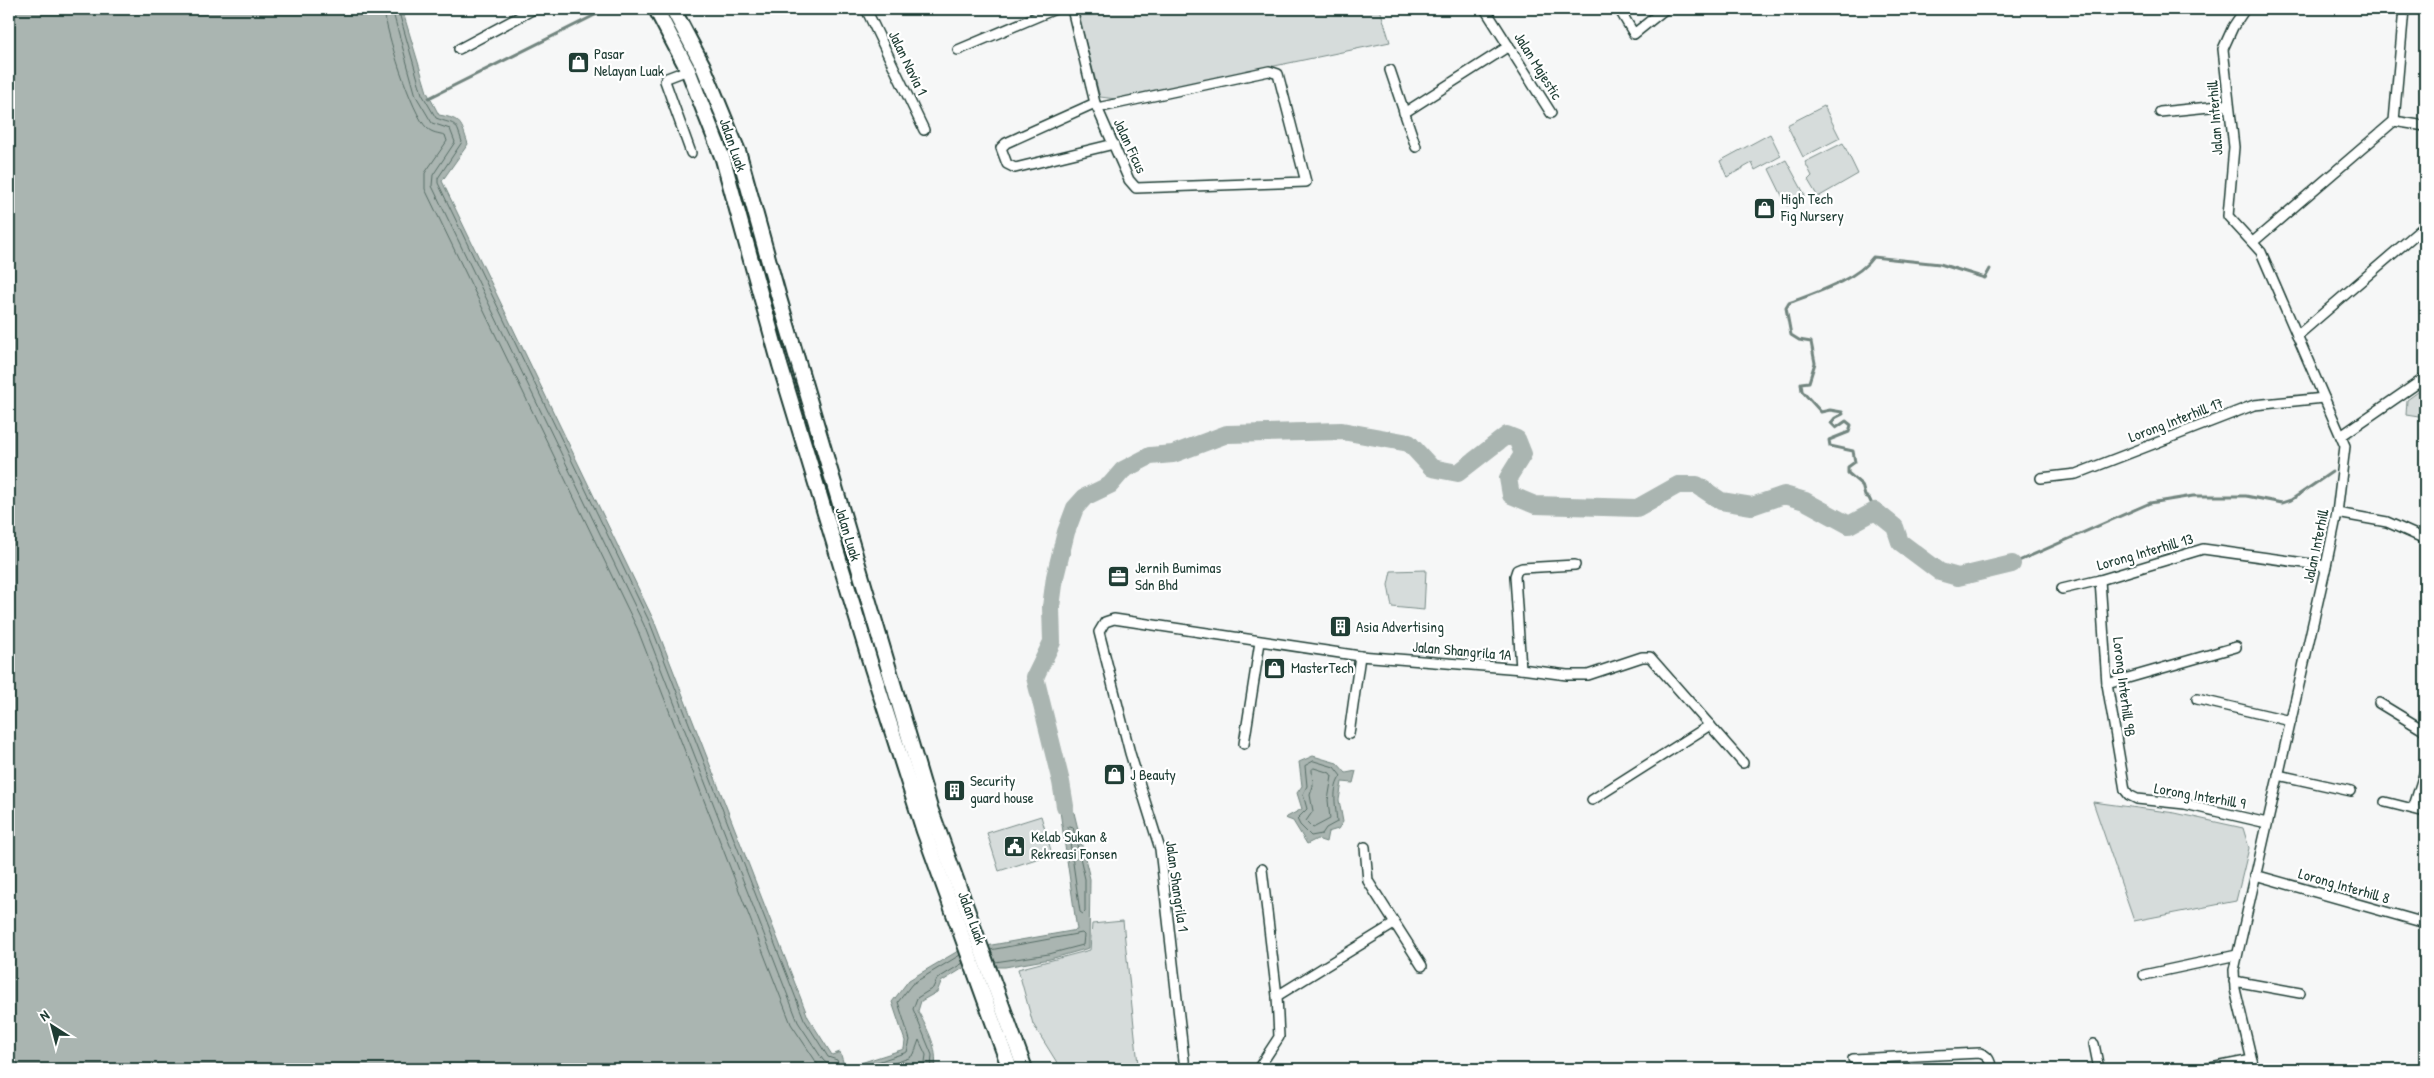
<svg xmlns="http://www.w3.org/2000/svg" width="2434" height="1078" font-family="'Patrick Hand',sans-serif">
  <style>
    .green { fill: #d6dcdb; stroke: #7a8c88 }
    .water { fill: #aab5b1; stroke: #72857f }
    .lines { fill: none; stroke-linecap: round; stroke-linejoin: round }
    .shore { stroke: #576d66; stroke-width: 1 }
    .stream { stroke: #72857f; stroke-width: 3 }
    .river { stroke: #aab5b1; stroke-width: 18 }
    .street-casing { stroke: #1f3d34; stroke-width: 12 }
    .primary-casing { stroke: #1f3d34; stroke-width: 18 }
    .street { stroke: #fff; stroke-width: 9 }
    .primary { stroke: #fff; stroke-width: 14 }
    .labels { text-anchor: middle; stroke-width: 4.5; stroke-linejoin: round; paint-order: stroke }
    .poi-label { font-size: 15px; fill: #1f3d34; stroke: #fff; text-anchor: start }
    .street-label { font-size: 15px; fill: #1f3d34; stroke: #fff }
  </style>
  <rect width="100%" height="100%" fill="#f6f7f7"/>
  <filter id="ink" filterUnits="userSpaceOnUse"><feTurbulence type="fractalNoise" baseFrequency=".02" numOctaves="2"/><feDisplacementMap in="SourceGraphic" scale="10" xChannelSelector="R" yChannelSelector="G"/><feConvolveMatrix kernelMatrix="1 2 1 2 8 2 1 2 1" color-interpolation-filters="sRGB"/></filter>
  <g filter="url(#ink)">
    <g class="green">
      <path d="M1077,9h303l10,33 -274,57 -16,-2z"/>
      <path d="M1824,106l16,32 -37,19 -16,-32z"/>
      <path d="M1770,134l11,22 -26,14 -3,-7 -25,14 -7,-16z"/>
      <path d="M1843,143l15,31 -40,23 -10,-17 4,-4 -7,-14z"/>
      <path d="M1786,160l19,35 -18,11 -18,-37z"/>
      <path d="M2425,387v31l-19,-3 1,-15z"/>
      <path d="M1426,570l-2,40 -32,-3 -4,-22 3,-14z"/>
      <path d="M2093,802l82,11 68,15 6,20 -13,53 -102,20z"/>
      <path d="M1041,816l11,38 -53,17 -12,-38z"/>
      <path d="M1123,921l15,143 -44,5h-33l-28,-45 -15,-55 72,-19 2,-26z"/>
    </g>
    <g class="water">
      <path d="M9,9h393l25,83 12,23c23,4 22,8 29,29l-26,37 212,440 154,396 24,38 8,-3 5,16 59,-19 1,-8 -13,-39 17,-22 49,-29 119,-21 -17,-119 1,-29 9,14 20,83 -1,69 -39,11 -45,8h-40l-24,15 -4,10 -16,9 -3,10c10,20 20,36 17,58h-926z"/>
      <path d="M1313,756l24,7 9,10 10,-2 -3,12 -11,-1 -3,18 4,22 -5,7 -10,3 -2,10 -9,-3 -10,5 -14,-23 -8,-3 17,-9 -5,-16 5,-7 -3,-24z"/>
    </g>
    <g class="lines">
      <g class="shore">
        <path d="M384,9c1,20 28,106 43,119 5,5 11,5 18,7l2,6 -22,32v16l212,439 154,396 30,45"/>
        <path d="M392,9l24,87 16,27 18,6 5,13 -22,33 -1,11 212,439 154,397 25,38 10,9"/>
        <path d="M398,9l24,85 14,24c20,8 19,1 26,24l-24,36v5l212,440 154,396 24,38 9,3 3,9"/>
        <path d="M1314,761l20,6 7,9c-10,13 -5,31 -4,46l-11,6 -4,6 -11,2 -11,-11 -3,-6 10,-10 -4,-15 4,-8 -2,-20z"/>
        <path d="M1314,768l16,5 2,3 -4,24 2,19 -17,9 -7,-7 7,-10 -3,-16 3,-9 -1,-16z"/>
        <path d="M1070,826l3,1 12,52v33l-2,2 -3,-2 -12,-84z"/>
        <path d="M990,950l92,-17 2,2 -1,10 -34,9 -54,8"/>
        <path d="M857,1069l50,-17 3,-12 -12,-38 14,-18 48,-29"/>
        <path d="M877,1069l32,-11 5,-4 5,-14 7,15 -2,14"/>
        <path d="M931,1069l1,-14 -19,-46 4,-11 16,-10 4,-9 26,-16"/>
      </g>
      <g class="stream">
        <path d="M429,98l178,-89"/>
        <path d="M1875,511l-6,-13 -4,-2 -3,-11 -14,-12v-6l7,-5 -2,-11 -23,-5 -1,-6 20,-8 2,-7 -5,-4 -10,7 -5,-5 4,-5 8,-4 -1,-2 -12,-2 -9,2 -19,-21 -1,-8 8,-1 6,-19 -4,-21 -12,-2 -8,-5 -5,-27 3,-5c26,-10 68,-23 84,-46l67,7 45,14 5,-9"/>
        <path d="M2012,564l138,-61 43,-7h53l36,7 9,-3 41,-28"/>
      </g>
      <path class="river" d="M1065,806l-4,-24 -26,-105 17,-35 -1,-35 4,-30 11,-45 9,-24 10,-11 25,-12 13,-15 27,-14 23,-2 54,-20 115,-3 67,12 23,25 26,5 49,-38 10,4 6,15 -15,24 3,17 24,10 102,3 41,-23h19l24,16 31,5 32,-11 21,6 44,24 26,-14 20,16 5,15 40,30 18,5 54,-13"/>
      <defs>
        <g id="street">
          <path d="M866,9l58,121"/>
          <path d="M1072,9l23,94 34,77 7,8 170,-6 -28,-108 -9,-3 -172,37"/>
          <path d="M1485,9l66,104"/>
          <path d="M1619,9l15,25 31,-25"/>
          <path d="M2245,9l-12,18 -10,22 11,98 -6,69 33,36 84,194 -8,67 -11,53 -92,404 1,19 19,80"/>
          <path d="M459,49l75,-40"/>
          <path d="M958,50l97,-41"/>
          <path d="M688,70l-21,8 -2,3 26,72"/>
          <path d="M1390,70l26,77"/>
          <path d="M1095,103l-89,40 -5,5 6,16 8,4 99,-24"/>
          <path d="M2160,112l69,-7"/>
          <path d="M1404,113l105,-67"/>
          <path d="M2394,121l31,5"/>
          <path d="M2253,242l141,-121 10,-112"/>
          <path d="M2297,336l128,-110"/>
          <path d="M2341,436l84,-58"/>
          <path d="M2041,478l35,-4 178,-69 70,-7"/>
          <path d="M2337,513l50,9 38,17"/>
          <path d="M2100,580l7,104 18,106 4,5 8,4 48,5 82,19"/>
          <path d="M2062,589l38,-9 103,-31 123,17"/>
          <path d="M1521,669l-6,-93 2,-6 5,-2 53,-3"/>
          <path d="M2107,684l129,-37"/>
          <path d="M2197,699l94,22"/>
          <path d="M2379,703l46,28"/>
          <path d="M1349,734l11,-78"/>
          <path d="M1244,744l16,-102"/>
          <path d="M2278,775l73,16"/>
          <path d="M1592,800l118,-75"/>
          <path d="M2385,802l40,10"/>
          <path d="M2413,809l12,-38"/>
          <path d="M1365,847l3,34 54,85"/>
          <path d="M1262,869l15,127"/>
          <path d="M2255,875l170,48"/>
          <path d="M2144,975l93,-20"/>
          <path d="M2234,981l66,12"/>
          <path d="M2094,1044l5,25"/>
          <path d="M1853,1059l127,-6c9,3 10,8 12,16"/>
          <path d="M1185,1069l-25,-220 -30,-96 -31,-121 6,-10 9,-3 246,37 161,13 46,6h21l54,-18h8l93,106"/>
          <path d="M1258,1069l21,-32 -2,-41 117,-72"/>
          <path d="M2206,1069l46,-9"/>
        </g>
        <g id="primary">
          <path d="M656,9l32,61 35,89 57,206 92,303 52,163 86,238"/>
          <path d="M673,9l30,57 36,88 40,144 151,510 95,261"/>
        </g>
      </defs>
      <use href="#street" class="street-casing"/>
      <use href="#primary" class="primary-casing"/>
      <use href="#street" class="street"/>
      <use href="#primary" class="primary"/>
    </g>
  </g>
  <defs>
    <symbol id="shop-square" viewBox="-11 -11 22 22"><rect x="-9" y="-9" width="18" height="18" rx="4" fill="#1f3d34" stroke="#fff"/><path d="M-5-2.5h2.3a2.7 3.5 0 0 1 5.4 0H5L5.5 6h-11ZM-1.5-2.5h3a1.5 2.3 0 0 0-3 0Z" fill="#fff"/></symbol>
    <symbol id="office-square" viewBox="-11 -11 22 22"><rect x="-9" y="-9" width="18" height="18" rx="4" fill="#1f3d34" stroke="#fff"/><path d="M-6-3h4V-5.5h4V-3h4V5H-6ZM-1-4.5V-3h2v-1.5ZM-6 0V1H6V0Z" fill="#fff"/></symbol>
    <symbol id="building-square" viewBox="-11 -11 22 22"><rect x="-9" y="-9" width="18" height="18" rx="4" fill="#1f3d34" stroke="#fff"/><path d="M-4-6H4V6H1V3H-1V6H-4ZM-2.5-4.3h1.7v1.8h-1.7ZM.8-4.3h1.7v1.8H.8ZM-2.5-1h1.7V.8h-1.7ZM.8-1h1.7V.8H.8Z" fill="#fff"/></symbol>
    <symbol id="civic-square" viewBox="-11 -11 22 22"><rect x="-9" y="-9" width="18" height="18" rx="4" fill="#1f3d34" stroke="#fff"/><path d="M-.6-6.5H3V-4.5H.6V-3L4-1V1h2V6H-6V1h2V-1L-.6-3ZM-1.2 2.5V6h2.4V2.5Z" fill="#fff"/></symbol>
  </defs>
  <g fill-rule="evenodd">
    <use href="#shop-square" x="566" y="50" width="25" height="25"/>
    <use href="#shop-square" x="1752" y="196" width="25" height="25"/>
    <use href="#office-square" x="1106" y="564" width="25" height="25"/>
    <use href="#building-square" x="1328" y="614" width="25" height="25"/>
    <use href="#shop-square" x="1262" y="656" width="25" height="25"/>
    <use href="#shop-square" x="1102" y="762" width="25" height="25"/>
    <use href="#building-square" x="942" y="778" width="25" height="25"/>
    <use href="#civic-square" x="1002" y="834" width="25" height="25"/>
  </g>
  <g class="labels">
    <g class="poi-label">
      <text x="594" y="59">Pasar<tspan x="594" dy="17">Nelayan Luak</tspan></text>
      <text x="1781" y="204">High Tech<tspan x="1781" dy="17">Fig Nursery</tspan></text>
      <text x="1135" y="573">Jernih Bumimas<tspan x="1135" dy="17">Sdn Bhd</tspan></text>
      <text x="1356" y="632">Asia Advertising</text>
      <text x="1291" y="673">MasterTech</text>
      <text x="1130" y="780">J Beauty</text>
      <text x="970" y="786">Security<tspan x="970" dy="17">guard house</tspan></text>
      <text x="1031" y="842">Kelab Sukan &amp;<tspan x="1031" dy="17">Rekreasi Fonsen</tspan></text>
    </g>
    <g class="street-label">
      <text transform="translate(908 63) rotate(64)" y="5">Jalan Navia 1</text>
      <text transform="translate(1538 66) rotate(58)" y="5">Jalan Majestic</text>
      <text transform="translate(2215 118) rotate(-94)" y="5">Jalan Interhill</text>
      <text transform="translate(733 145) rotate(71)" y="5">Jalan Luak</text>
      <text transform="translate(1130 146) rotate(65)" y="5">Jalan Ficus</text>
      <text transform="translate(2176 420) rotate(-21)" y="5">Lorong Interhill 17</text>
      <text transform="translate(848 534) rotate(73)" y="5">Jalan Luak</text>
      <text transform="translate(2316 546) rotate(-78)" y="5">Jalan Interhill</text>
      <text transform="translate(2145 552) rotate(-16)" y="5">Lorong Interhill 13</text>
      <text transform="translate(1462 651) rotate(5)" y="5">Jalan Shangrila 1A</text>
      <text transform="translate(2124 687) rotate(83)" y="5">Lorong Interhill 9B</text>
      <text transform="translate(2200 796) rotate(10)" y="5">Lorong Interhill 9</text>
      <text transform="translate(1177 886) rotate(82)" y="5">Jalan Shangrila 1</text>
      <text transform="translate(2344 886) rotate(16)" y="5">Lorong Interhill 8</text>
      <text transform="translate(972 918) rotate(70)" y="5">Jalan Luak</text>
    </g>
  </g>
  <rect width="2434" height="1078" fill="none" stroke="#fff" stroke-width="30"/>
  <rect x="15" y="15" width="2404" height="1048" fill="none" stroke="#1f3d34" stroke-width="2" filter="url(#ink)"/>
  <g transform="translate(52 1026) rotate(324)" stroke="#ffffff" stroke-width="4" paint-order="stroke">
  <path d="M0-4L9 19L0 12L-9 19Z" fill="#1f3d34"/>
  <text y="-8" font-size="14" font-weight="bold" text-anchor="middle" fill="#1f3d34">N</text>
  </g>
</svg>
